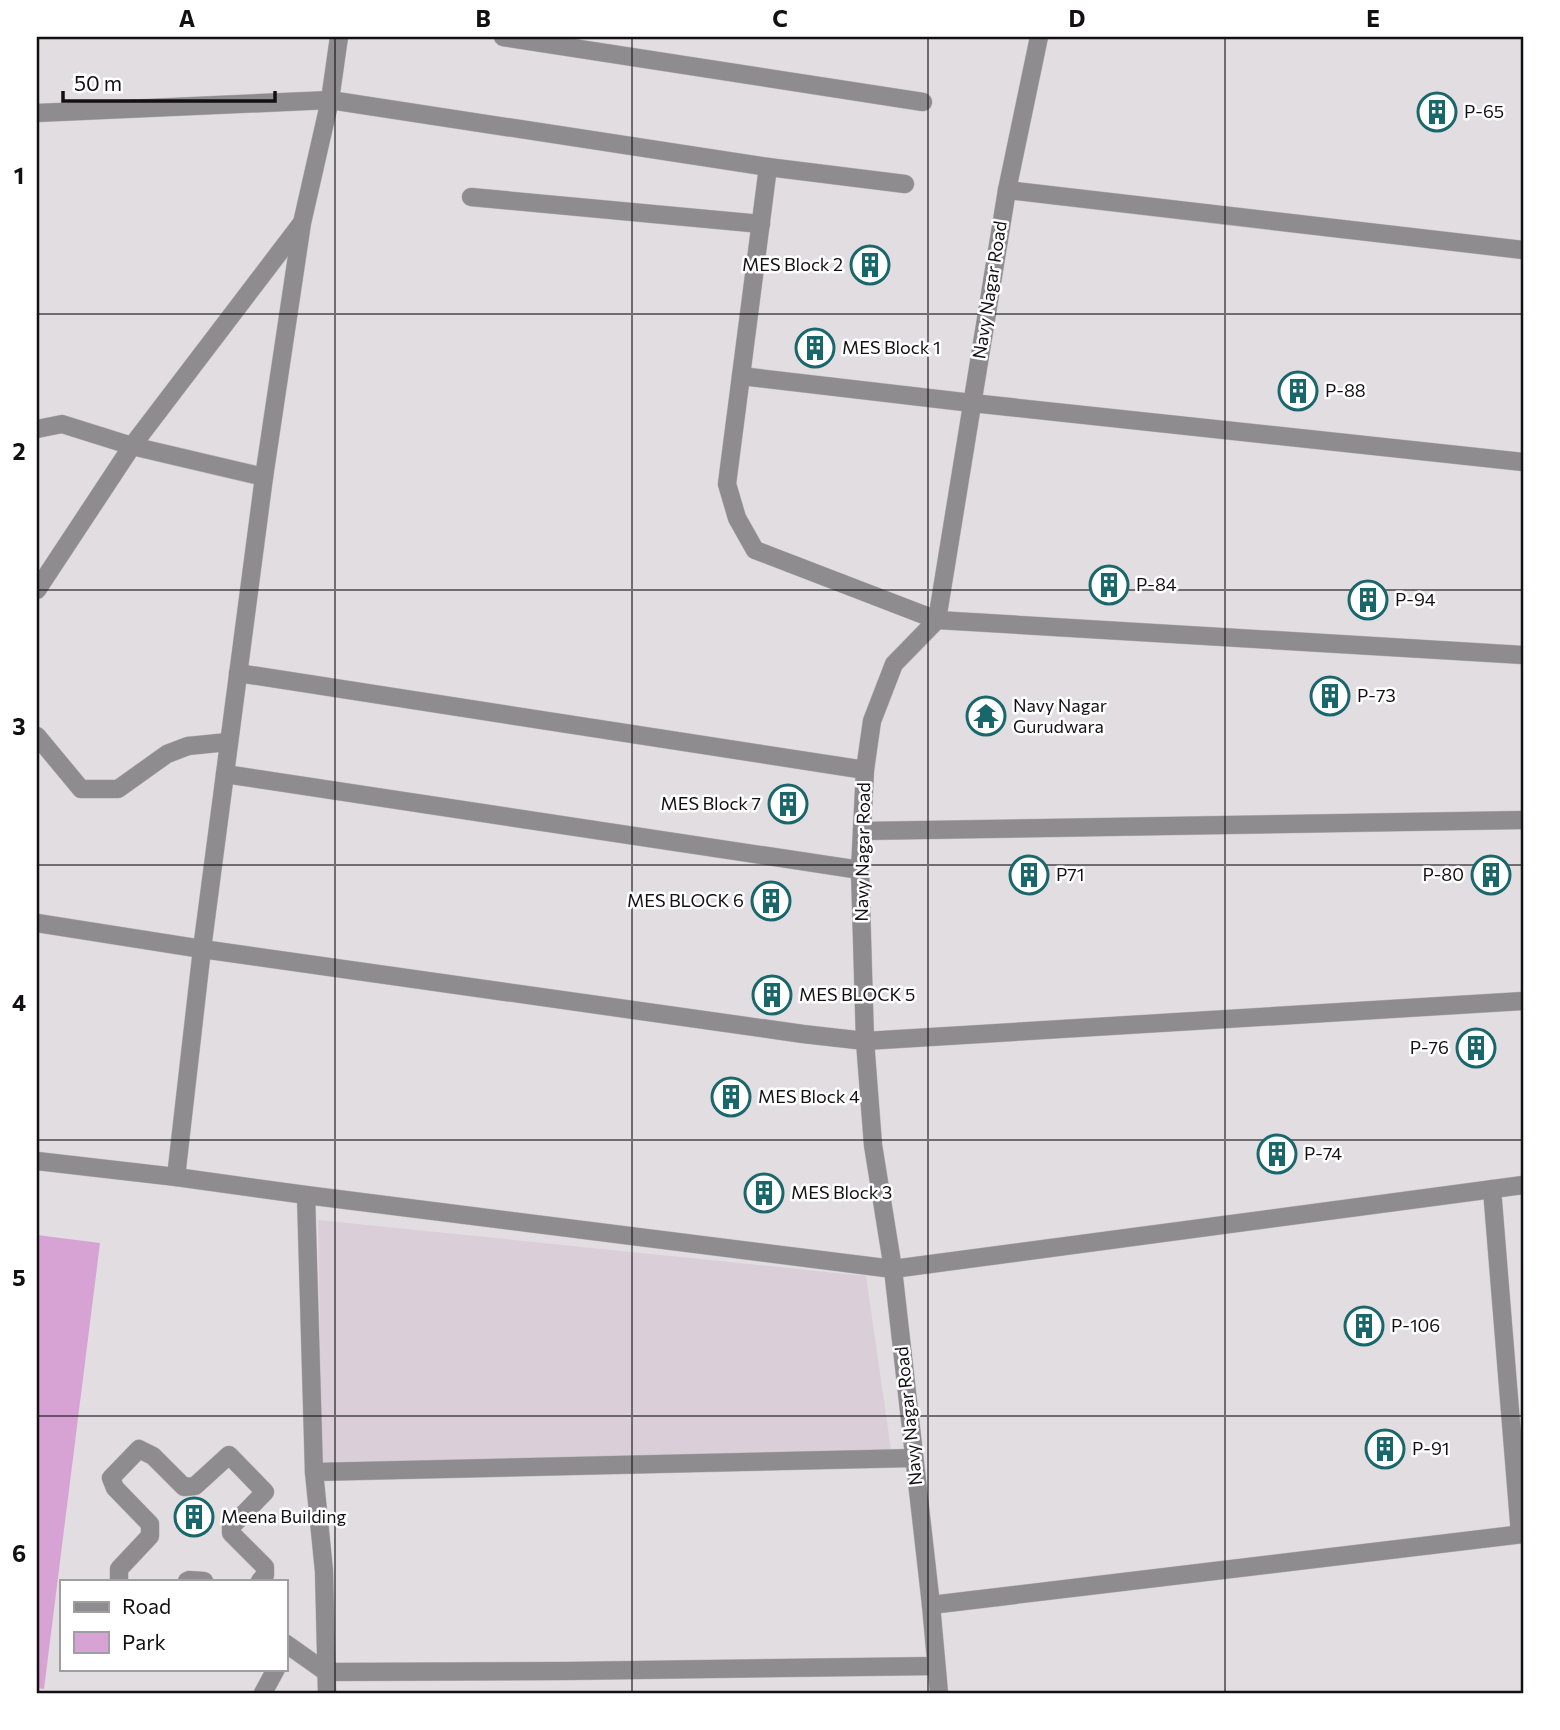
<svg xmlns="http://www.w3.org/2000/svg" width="1560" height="1730" font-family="Commissioner,sans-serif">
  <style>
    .built { fill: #dacfd9 }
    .green { fill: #d6a3d4 }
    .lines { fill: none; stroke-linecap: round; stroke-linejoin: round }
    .minor-casing { stroke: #bcb8bc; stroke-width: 19 }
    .minor { stroke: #8e8c8e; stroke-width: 18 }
    .grid { fill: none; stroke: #121012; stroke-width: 2; stroke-opacity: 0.55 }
    .labels { text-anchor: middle; stroke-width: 5; stroke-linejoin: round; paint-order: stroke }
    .poi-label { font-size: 18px; fill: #121012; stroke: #fff; text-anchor: start }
    .street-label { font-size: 18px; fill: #121012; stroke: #fff }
    .neatline { fill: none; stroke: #121012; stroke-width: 2.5 }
    .grid-label { font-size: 23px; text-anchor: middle; font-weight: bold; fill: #121012 }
  </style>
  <rect width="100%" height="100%" fill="#e1dde1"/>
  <path class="built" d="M318,1220l548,56 25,174 -569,14z"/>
  <path class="green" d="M37,1235l63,8 -56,446 -7,-1z"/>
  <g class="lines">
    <defs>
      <g id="minor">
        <path d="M503,37l420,65"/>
        <path d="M37,113l293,-13 438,67 137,17"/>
        <path d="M768,167l-41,317 10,34 18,32 182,70 586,35"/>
        <path d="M1007,190l516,60"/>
        <path d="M471,197l290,27"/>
        <path d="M741,376l231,27 551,59"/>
        <path d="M37,429l25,-5 70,22 132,31"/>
        <path d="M37,590l95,-144 169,-222"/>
        <path d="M238,673l627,97"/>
        <path d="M37,736l44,53h37l49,-35 21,-8 40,-4"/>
        <path d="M225,774l635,96"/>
        <path d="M862,831l661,-11"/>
        <path d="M37,923l165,26 601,85 62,7 658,-40"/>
        <path d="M37,1161l139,16 130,18 587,74 630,-84"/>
        <path d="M176,1177l26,-228 62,-472 38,-254 28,-123 9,-63"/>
        <path d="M1492,1189l28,345"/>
        <path d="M306,1195l8,277 10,99 3,122"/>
        <path d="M314,1472l599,-14"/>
        <path d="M119,1581v-12l31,-33v-12l-35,-36 -4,-10 28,-29 14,7 31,31 11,-1 34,-31 36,37 -34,35v6l34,34v8l-5,6"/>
        <path d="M187,1581l2,-1 15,1"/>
        <path d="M931,1605l592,-71"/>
        <path d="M285,1643l41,29 240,-1 370,-5"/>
        <path d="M263,1693l13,-24"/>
        <path d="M939,1693l-8,-88 -38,-336 -20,-124 -8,-104 -5,-171 5,-100 7,-49 22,-57 43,-44 70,-430 32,-153"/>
      </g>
    </defs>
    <use href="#minor" class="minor-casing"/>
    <use href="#minor" class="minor"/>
  </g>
  <path class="grid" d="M335,37v1656M632,37v1656M928,37v1656M1225,37v1656M37,314h1486M37,590h1486M37,865h1486M37,1140h1486M37,1416h1486"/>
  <defs>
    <symbol id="building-ring" viewBox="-11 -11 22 22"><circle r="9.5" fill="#fff" stroke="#19676b" stroke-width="1.5"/><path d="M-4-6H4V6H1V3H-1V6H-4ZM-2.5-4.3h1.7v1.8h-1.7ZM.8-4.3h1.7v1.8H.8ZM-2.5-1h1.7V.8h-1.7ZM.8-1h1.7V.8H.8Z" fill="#19676b"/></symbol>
    <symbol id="temple-ring" viewBox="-11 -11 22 22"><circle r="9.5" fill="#fff" stroke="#19676b" stroke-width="1.5"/><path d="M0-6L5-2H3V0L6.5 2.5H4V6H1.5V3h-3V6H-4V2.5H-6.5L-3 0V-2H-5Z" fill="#19676b"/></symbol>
  </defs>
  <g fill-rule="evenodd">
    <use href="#building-ring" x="1415" y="90" width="44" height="44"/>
    <use href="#building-ring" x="848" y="243" width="44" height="44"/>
    <use href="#building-ring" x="793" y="326" width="44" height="44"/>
    <use href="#building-ring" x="1276" y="369" width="44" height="44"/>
    <use href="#building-ring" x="1087" y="563" width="44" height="44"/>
    <use href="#building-ring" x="1346" y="578" width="44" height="44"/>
    <use href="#building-ring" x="1308" y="674" width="44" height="44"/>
    <use href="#temple-ring" x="964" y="694" width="44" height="44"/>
    <use href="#building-ring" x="766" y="782" width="44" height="44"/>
    <use href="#building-ring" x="1007" y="853" width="44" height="44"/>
    <use href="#building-ring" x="1469" y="853" width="44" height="44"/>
    <use href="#building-ring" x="749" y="879" width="44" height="44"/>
    <use href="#building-ring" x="750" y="973" width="44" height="44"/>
    <use href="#building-ring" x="1454" y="1026" width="44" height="44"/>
    <use href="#building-ring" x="709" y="1075" width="44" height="44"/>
    <use href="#building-ring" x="1255" y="1132" width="44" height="44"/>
    <use href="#building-ring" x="742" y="1171" width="44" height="44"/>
    <use href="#building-ring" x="1342" y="1304" width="44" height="44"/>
    <use href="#building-ring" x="1363" y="1427" width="44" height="44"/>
    <use href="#building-ring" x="172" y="1495" width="44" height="44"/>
  </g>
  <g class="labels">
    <g class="poi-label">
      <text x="1464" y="118">P-65</text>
      <text x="843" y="271" text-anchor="end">MES Block 2</text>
      <text x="842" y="354">MES Block 1</text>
      <text x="1325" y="397">P-88</text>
      <text x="1136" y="591">P-84</text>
      <text x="1395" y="606">P-94</text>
      <text x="1357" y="702">P-73</text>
      <text x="1013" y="712">Navy Nagar<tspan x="1013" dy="21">Gurudwara</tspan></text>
      <text x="761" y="810" text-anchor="end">MES Block 7</text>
      <text x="1056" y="881">P71</text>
      <text x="1464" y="881" text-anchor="end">P-80</text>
      <text x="744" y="907" text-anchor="end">MES BLOCK 6</text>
      <text x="799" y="1001">MES BLOCK 5</text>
      <text x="1449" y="1054" text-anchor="end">P-76</text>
      <text x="758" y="1103">MES Block 4</text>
      <text x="1304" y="1160">P-74</text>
      <text x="791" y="1199">MES Block 3</text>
      <text x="1391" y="1332">P-106</text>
      <text x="1412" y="1455">P-91</text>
      <text x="221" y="1523">Meena Building</text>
    </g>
    <g class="street-label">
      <text transform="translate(990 290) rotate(-81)" y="6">Navy Nagar Road</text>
      <text transform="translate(863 852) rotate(-89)" y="6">Navy Nagar Road</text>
      <text transform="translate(909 1416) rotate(-96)" y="6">Navy Nagar Road</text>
    </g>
  </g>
  <rect width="1560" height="1730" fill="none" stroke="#ffffff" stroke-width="77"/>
  <rect x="60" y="1580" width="228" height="91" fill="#ffffff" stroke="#a09fa0" stroke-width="2"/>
  <rect x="74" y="1602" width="35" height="10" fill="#8e8c8e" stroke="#a09fa0" stroke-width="2"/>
  <text x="122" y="1614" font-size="21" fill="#121012">Road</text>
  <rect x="74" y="1632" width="35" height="21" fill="#d6a3d4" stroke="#a09fa0" stroke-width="2"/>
  <text x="122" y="1650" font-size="21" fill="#121012">Park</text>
  <path d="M63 91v10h212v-10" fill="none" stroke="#121012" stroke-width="3.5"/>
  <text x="74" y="91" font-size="21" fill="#121012" stroke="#ffffff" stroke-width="5" paint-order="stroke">50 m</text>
  <rect x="38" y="38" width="1484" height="1654" class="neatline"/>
  <g class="grid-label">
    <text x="187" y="27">A</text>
    <text x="483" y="27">B</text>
    <text x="780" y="27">C</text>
    <text x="1077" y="27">D</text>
    <text x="1373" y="27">E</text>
    <text x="19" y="184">1</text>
    <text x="19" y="460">2</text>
    <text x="19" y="735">3</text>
    <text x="19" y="1011">4</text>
    <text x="19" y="1286">5</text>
    <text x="19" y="1562">6</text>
  </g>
</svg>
